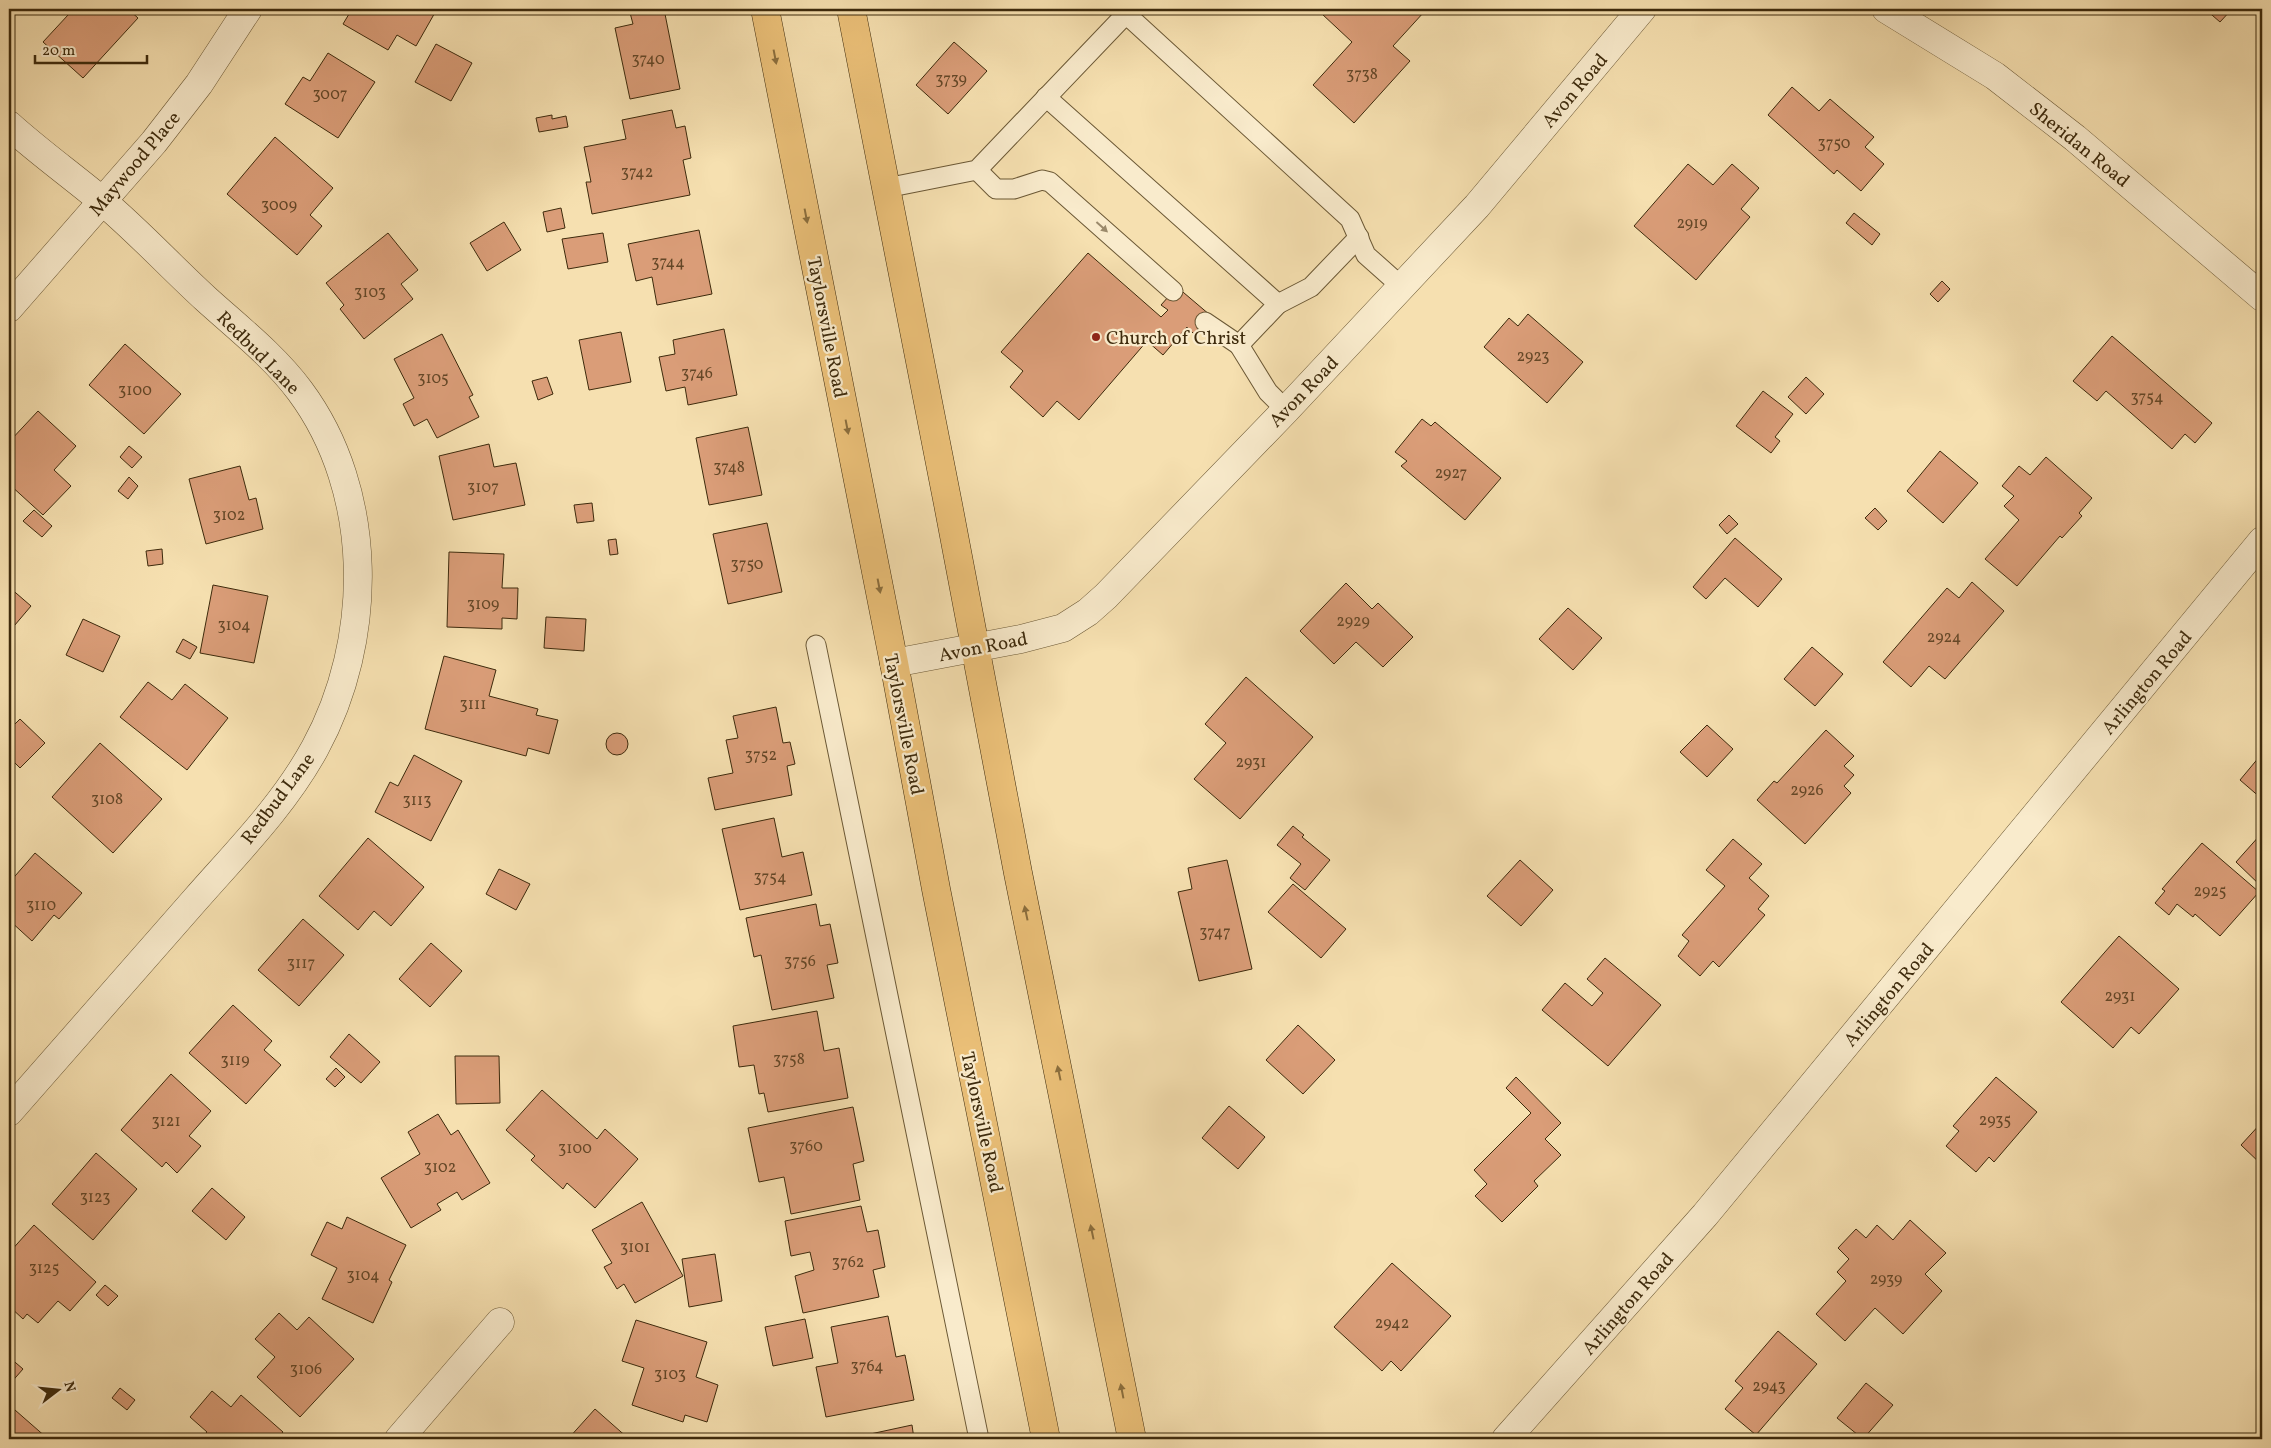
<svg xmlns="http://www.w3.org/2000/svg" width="2271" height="1448" font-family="Vollkorn,serif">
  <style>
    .building { fill: #da9d78; stroke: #3d2a0c }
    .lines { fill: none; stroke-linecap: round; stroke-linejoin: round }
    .service-casing { stroke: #6b5835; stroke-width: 21 }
    .minor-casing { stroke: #6b5835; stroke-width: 29 }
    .primary-casing { stroke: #3d2a0c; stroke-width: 29 }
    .service { stroke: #f9ebcc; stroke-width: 19 }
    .minor { stroke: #f9ebcc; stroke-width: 28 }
    .primary { stroke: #ebc078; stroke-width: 28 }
    .oneway { fill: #8b6e3d }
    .oneway2 { fill: #9b8a6c }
    .poi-dot { fill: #8f2418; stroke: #f9ebcc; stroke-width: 2 }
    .labels { text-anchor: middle; stroke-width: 4.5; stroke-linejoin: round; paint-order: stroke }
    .number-label { font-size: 16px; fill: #644727 }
    .street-label { font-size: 19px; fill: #3d2a0c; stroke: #f9ebcc }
    .poi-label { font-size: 19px; fill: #3d2a0c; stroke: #f9ebcc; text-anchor: start }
  </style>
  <rect width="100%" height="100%" fill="#f6e0b0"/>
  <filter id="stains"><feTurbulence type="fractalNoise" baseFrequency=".004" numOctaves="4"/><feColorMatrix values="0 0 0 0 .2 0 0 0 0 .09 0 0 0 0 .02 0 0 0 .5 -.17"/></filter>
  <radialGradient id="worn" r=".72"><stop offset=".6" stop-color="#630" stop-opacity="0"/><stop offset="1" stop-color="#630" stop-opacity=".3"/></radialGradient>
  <g class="building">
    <path d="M61,9h67l10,9 -55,60 -40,-36 25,-27z"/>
    <path d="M352,9h85l-21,37 -19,-11 -9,15 -45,-26z"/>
    <path d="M629,9h35l16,80 -50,10 -15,-71 18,-4z"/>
    <path d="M1325,9h96l3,3 -31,34 17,15 -56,62 -41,-38 39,-43 -30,-28z"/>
    <path d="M2205,9h27l-12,13z"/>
    <path d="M954,42l33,29 -39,43 -32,-29z"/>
    <path d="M436,44l36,19 -21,38 -36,-19z"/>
    <path d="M328,53l47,29 -37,56 -53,-34 18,-27 7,4z"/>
    <path d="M1792,87l27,24 11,-12 44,38 -9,10 19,17 -23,27 -24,-21 -3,4 -66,-59z"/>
    <path d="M672,110l4,18 9,-2 6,32 -8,2 7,35 -98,19 -6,-32h5l-7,-35 42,-8 -4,-19z"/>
    <path d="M552,115v4l14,-3 2,11 -29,5 -3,-14z"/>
    <path d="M275,137l58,51 -23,27 12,11 -25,29 -70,-61z"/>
    <path d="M1688,164l25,21 19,-21 27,24 -18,21 9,8 -54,63 -62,-54z"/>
    <path d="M561,208l4,20 -18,4 -4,-20z"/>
    <path d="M1854,213l26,21 -8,11 -26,-22z"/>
    <path d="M504,222l17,28 -34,21 -17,-28z"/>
    <path d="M699,230l13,64 -55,11 -5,-28 -16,4 -8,-37z"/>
    <path d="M388,233l30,37 -17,14 12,15 -49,40 -24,-30 4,-4 -18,-22z"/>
    <path d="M603,233l5,29 -40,7 -6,-30z"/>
    <path d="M1088,253l73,64 7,-7 -7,-5 16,-18 33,28 -16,19 -7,-7 -24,28 -16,-14 -68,79 -22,-19 -14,16 -33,-30 13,-16 -22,-19z"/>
    <path d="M1942,281l8,8 -12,13 -8,-8z"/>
    <path d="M1528,314l55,48 -36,41 -63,-56 25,-29 9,8z"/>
    <path d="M724,329l13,66 -49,10 -3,-18 -19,4 -7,-34 16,-3 -2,-14z"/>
    <path d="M621,332l10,50 -42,8 -10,-50z"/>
    <path d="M442,334l31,61 -4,2 10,20 -42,21 -10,-19 -13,7 -11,-22 11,-6 -20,-39z"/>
    <path d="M2112,336l100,87 -17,20 -10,-9 -13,15 -66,-58 -9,10 -24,-20z"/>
    <path d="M125,344l56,50 -37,40 -55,-49z"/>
    <path d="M547,377l6,17 -15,6 -6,-19z"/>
    <path d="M1806,377l18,17 -18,20 -18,-17z"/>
    <path d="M1763,391l30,23 -18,23 5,4 -9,12 -35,-27z"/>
    <path d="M38,411l38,35 -22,24 17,16 -28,29 -34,-31v-42z"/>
    <path d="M1422,419l9,7 4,-4 66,56 -36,42 -64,-54 6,-5 -12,-9z"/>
    <path d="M748,427l14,68 -53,10 -13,-67z"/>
    <path d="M489,444l5,23 22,-4 9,42 -72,15 -14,-64z"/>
    <path d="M129,446l13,11 -10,11 -12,-11z"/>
    <path d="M1940,451l38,32 -35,40 -36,-32z"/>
    <path d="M2046,457l46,41 -13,15 3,3 -20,22 -2,-2 -43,50 -32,-27 34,-39 -15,-14 10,-10 -12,-10 17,-20 11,9z"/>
    <path d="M240,466l9,34 7,-2 7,31 -57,15 -17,-65z"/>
    <path d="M129,477l9,9 -10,13 -10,-8z"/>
    <path d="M592,503l2,18 -17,2 -3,-18z"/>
    <path d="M1875,508l12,13 -9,9 -13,-12z"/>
    <path d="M34,510l18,16 -10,11 -19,-16z"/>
    <path d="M1729,515l9,9 -11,10 -8,-9z"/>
    <path d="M767,523l15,69 -54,12 -15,-70z"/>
    <path d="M1735,538l47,41 -24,28 -33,-29 -19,21 -13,-12z"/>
    <path d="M616,539l2,15 -8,1 -2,-15z"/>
    <path d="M162,549l1,15 -15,2 -2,-15z"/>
    <path d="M449,552l55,2 -2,34h16l-1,31 -15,-1v11l-55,-2z"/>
    <path d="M1972,582l32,29 -59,68 -16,-13 -18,21 -28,-25 64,-74 12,10z"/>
    <path d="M1346,583l26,26 6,-6 35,34 -30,30 -27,-25 -22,22 -34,-33z"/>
    <path d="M213,585l55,11 -14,67 -54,-10z"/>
    <path d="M9,587l22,19 -22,26z"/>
    <path d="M1568,608l34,30 -29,32 -34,-31z"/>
    <path d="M546,617l40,2 -2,32 -40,-3z"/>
    <path d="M83,619l37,17 -17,36 -37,-17z"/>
    <path d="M183,639l14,8 -7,12 -14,-7z"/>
    <path d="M1812,647l31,27 -28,32 -31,-27z"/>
    <path d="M444,656l52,14 -7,26 49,13 -2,6 22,5 -9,34 -21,-6 -2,8 -101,-27z"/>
    <path d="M1246,677l67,60 -73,82 -46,-40 32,-36 -21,-19z"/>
    <path d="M148,682l24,18 13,-16 43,34 -41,52 -67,-53z"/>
    <path d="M776,707l7,36 7,-1 5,22 -8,2 5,29 -77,15 -7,-32 25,-5 -7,-33 12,-2 -5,-22z"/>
    <path d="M20,719l25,24 -25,25 -11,-11v-27z"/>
    <path d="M1707,725l26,24 -26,28 -27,-25z"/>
    <path d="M1826,730l28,26 -10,10 10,9 -10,11 7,7 -46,51 -48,-44 17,-19 3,2z"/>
    <circle cx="617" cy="744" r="11"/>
    <path d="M100,743l62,56 -49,54 -61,-56z"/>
    <path d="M414,755l48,26 -31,60 -56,-29 15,-30 8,4z"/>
    <path d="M2260,756l2,2v41l-22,-19z"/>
    <path d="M774,818l8,39 21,-5 9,43 -72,15 -18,-81z"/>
    <path d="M1293,826l11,9 -2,2 28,23 -25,30 -15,-12 11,-14 -24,-19z"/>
    <path d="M2261,834l1,1v52l-26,-25z"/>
    <path d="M368,838l56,49 -33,39 -17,-15 -16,19 -39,-34z"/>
    <path d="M1733,839l29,25 -13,14 20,18 -11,13 7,6 -46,52 -6,-6 -13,15 -22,-20 11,-15 -7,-6 43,-49 -19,-16z"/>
    <path d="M2202,843l57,49 -39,44 -25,-22 -2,3 -16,-13 -8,11 -14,-12 10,-12 -3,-2z"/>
    <path d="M35,853l47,40 -23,26 -5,-4 -22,26 -23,-21v-37z"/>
    <path d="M1227,860l25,109 -53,12 -21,-89 14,-3 -4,-21z"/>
    <path d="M1520,860l33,30 -32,36 -34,-30z"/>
    <path d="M499,869l31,15 -14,26 -30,-16z"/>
    <path d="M1293,884l53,45 -25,29 -53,-46z"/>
    <path d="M816,904l4,22 10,-2 8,39 -11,2 7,33 -62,12 -11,-55 -7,2 -8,-39z"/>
    <path d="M303,919l41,36 -45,51 -41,-36z"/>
    <path d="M2119,936l60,53 -40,45 -8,-7 -18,21 -52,-46z"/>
    <path d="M431,943l31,28 -32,36 -31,-28z"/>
    <path d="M1605,958l56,47 -53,61 -66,-56 23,-27 27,23 11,-13 -16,-14z"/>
    <path d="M233,1005l39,36 -8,9 17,15 -35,39 -57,-51z"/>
    <path d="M817,1011l7,40 15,-3 9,50 -80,14 -4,-19 -5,1 -5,-29 -15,2 -6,-41z"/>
    <path d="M1298,1025l37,35 -32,34 -37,-34z"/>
    <path d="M349,1034l31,28 -19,21 -31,-26z"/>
    <path d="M455,1056h44l1,47 -44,1z"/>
    <path d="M336,1068l9,9 -10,10 -9,-8z"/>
    <path d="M171,1074l40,37 -22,25 12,10 -24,27 -11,-11 -4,5 -41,-37z"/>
    <path d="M1516,1077l45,46 -16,16 16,16 -27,26 4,5 -36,36 -27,-26 12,-12 -13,-14 57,-57 -25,-25z"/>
    <path d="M1996,1077l41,35 -43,50 -5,-5 -13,15 -30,-26 13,-15 -6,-5z"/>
    <path d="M542,1090l55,49 8,-10 33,30 -43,49 -28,-25 -4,6 -32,-29 4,-4 -29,-26z"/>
    <path d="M1229,1106l36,31 -27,32 -36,-31z"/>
    <path d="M853,1107l11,54 -11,3 7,36 -69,14 -7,-37 -25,5 -11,-54z"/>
    <path d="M438,1114l13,21 7,-5 32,53 -28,17 -5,-8 -20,12 4,6 -30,18 -30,-50 39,-24 -12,-22z"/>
    <path d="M2262,1122v43l-21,-20z"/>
    <path d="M96,1153l41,36 -44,51 -41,-36z"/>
    <path d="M212,1188l33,29 -19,23 -34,-29z"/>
    <path d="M642,1202l41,74 -48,27 -11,-19 -7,5 -13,-22 8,-4 -20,-33z"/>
    <path d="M861,1206l6,26 11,-2 7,37 -12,3 6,27 -76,16 -8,-37 19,-6 -4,-18 -19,4 -6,-35z"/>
    <path d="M347,1217l59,28 -17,35 3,2 -19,41 -51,-24 15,-31 -26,-13 16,-33 15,7z"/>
    <path d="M1910,1220l36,33 -21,21 17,17 -39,43 -28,-26 -30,33 -29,-27 30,-33 -9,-9 12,-13 -11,-11 18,-19 10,9 11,-13 16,15z"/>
    <path d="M34,1225l62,57 -26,29 -12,-10 -20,22 -11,-9 -4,5 -14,-13v-53z"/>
    <path d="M715,1254l7,47 -33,6 -7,-48z"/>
    <path d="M1392,1263l59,53 -50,55 -10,-10 -9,10 -48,-44z"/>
    <path d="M105,1285l13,11 -10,10 -12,-11z"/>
    <path d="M279,1313l18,17 12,-13 45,42 -54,58 -43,-40 18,-20 -20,-18z"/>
    <path d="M888,1316l8,41 9,-2 9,45 -88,17 -10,-50 22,-4 -7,-36z"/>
    <path d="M805,1319l8,39 -40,8 -8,-39z"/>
    <path d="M636,1320l71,22 -11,35 22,8 -11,37 -22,-7 -2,7 -51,-17 12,-37 -22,-7z"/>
    <path d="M1778,1331l39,33 -61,71 -31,-26 18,-21 -8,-7z"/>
    <path d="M9,1357l14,12 -14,16z"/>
    <path d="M1866,1383l27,22 -30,34 -26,-21z"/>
    <path d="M120,1388l15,12 -8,10 -15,-12z"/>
    <path d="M212,1391l19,16 10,-12 42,37 -6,7h-77l7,-7 -17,-15z"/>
    <path d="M595,1409l34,30h-61z"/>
    <path d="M15,1410l32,28 -1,1h-37v-21z"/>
    <path d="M912,1425l2,14h-52l-1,-3z"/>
  </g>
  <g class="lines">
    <defs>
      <g id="service">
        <path d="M1046,97l232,207 -39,41 29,47 18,18"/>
        <path d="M977,170l19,19h18l28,-9 8,2 123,109"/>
        <path d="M886,188l91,-18 149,-156 224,205 16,36 36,32"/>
        <path d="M1278,304l33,-17 48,-50"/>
        <path d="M1205,322l34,23"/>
        <path d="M816,645l163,794"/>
      </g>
      <g id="minor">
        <path d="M1886,9l109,67 80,62 187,159"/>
        <path d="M9,125c30,27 62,50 92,75 37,31 70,67 105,99 32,29 68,57 94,92 75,101 74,249 15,357 -31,57 -78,104 -120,152 -62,71 -124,142 -186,212"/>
        <path d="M9,308l145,-166 45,-58 49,-75"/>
        <path d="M894,663l127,-24 42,-11 25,-16 18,-16 180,-186 191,-204 165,-197"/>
        <path d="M399,1439l101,-117"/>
        <path d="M1506,1439l199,-224 557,-674"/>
      </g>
      <g id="primary">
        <path d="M765,9l129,654 42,226 110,550"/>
        <path d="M851,9l97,495 70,369 114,566"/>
      </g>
    </defs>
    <use href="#service" class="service-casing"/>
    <use href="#minor" class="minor-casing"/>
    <use href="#primary" class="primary-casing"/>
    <use href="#service" class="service"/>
    <use href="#minor" class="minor"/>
    <use href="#primary" class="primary"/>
  </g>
  <defs><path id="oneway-solid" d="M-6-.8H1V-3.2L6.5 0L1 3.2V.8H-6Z" transform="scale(1.25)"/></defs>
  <g class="oneway">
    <use href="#oneway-solid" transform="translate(775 57) rotate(79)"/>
    <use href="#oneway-solid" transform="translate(806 216) rotate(79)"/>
    <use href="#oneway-solid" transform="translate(847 427) rotate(79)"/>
    <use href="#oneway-solid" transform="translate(879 586) rotate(79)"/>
    <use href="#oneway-solid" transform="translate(1026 913) rotate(-102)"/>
    <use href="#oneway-solid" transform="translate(1059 1073) rotate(-102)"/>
    <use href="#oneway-solid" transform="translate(1092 1232) rotate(-102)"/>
    <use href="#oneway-solid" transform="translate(1122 1391) rotate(-101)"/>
  </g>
  <use class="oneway2" href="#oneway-solid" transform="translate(1102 227) rotate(42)"/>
  <circle class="poi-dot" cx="1096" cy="337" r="5"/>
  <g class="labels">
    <g class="number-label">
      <text x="648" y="64">3740</text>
      <text x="1362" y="79">3738</text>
      <text x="951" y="84">3739</text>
      <text x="330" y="99">3007</text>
      <text x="1834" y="148">3750</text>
      <text x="637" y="177">3742</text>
      <text x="279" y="210">3009</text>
      <text x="1692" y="228">2919</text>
      <text x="668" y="267">3744</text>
      <text x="370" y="297">3103</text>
      <text x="1533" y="361">2923</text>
      <text x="697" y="378">3746</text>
      <text x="433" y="383">3105</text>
      <text x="135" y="395">3100</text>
      <text x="2147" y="402">3754</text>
      <text x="729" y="472">3748</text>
      <text x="1451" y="478">2927</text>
      <text x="483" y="492">3107</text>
      <text x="229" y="520">3102</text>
      <text x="747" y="569">3750</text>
      <text x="483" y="609">3109</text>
      <text x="1353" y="626">2929</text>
      <text x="234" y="630">3104</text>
      <text x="1944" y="642">2924</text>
      <text x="473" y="709">3111</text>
      <text x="761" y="760">3752</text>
      <text x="1251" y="767">2931</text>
      <text x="1807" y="795">2926</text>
      <text x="107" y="804">3108</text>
      <text x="417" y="805">3113</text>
      <text x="770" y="882">3754</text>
      <text x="2210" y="896">2925</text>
      <text x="41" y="910">3110</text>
      <text x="1215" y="937">3747</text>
      <text x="800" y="966">3756</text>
      <text x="301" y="968">3117</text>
      <text x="2120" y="1001">2931</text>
      <text x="789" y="1064">3758</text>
      <text x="235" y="1065">3119</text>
      <text x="1995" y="1125">2935</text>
      <text x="166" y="1126">3121</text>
      <text x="806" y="1151">3760</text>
      <text x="575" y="1153">3100</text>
      <text x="440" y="1172">3102</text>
      <text x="95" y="1202">3123</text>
      <text x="635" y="1252">3101</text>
      <text x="848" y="1267">3762</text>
      <text x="44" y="1273">3125</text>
      <text x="363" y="1280">3104</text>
      <text x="1886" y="1284">2939</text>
      <text x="1392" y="1328">2942</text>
      <text x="867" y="1371">3764</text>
      <text x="306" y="1374">3106</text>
      <text x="670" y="1379">3103</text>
      <text x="1769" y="1391">2943</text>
    </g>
    <g class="street-label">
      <text transform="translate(1574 90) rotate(-50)" y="7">Avon Road</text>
      <text transform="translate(2080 144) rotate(39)" y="7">Sheridan Road</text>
      <text transform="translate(134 163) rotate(-50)" y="7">Maywood Place</text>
      <text transform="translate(828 327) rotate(79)" y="7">Taylorsville Road</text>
      <text transform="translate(259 352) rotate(45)" y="7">Redbud Lane</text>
      <text transform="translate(1303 391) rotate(-46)" y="7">Avon Road</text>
      <text transform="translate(983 646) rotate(-11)" y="7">Avon Road</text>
      <text transform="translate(2146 682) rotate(-50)" y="7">Arlington Road</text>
      <text transform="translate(905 724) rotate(79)" y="7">Taylorsville Road</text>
      <text transform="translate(277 798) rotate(-53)" y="7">Redbud Lane</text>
      <text transform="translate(1888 994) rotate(-50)" y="7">Arlington Road</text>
      <text transform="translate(983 1122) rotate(78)" y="7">Taylorsville Road</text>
      <text transform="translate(1627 1303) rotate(-49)" y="7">Arlington Road</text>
    </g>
    <g class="poi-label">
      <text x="1106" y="344">Church of Christ</text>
    </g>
  </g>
  <rect width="2271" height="1448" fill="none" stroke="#f6e0b0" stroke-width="30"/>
  <rect x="10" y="10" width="2251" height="1428" fill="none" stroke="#3d2a0c" stroke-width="2.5"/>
  <rect x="15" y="15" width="2241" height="1418" fill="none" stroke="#3d2a0c"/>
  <g transform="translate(58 1390) rotate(74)" stroke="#f9ebcc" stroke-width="4" paint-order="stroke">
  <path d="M0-4L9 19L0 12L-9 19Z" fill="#3d2a0c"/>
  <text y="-8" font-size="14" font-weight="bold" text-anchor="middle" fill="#3d2a0c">N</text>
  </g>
  <path d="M35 55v8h112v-8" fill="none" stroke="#3d2a0c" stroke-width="2.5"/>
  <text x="42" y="55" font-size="15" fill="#3d2a0c" stroke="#f9ebcc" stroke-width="4" paint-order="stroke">20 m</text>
  <rect width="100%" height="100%" filter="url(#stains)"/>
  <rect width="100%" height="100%" fill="url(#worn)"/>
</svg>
